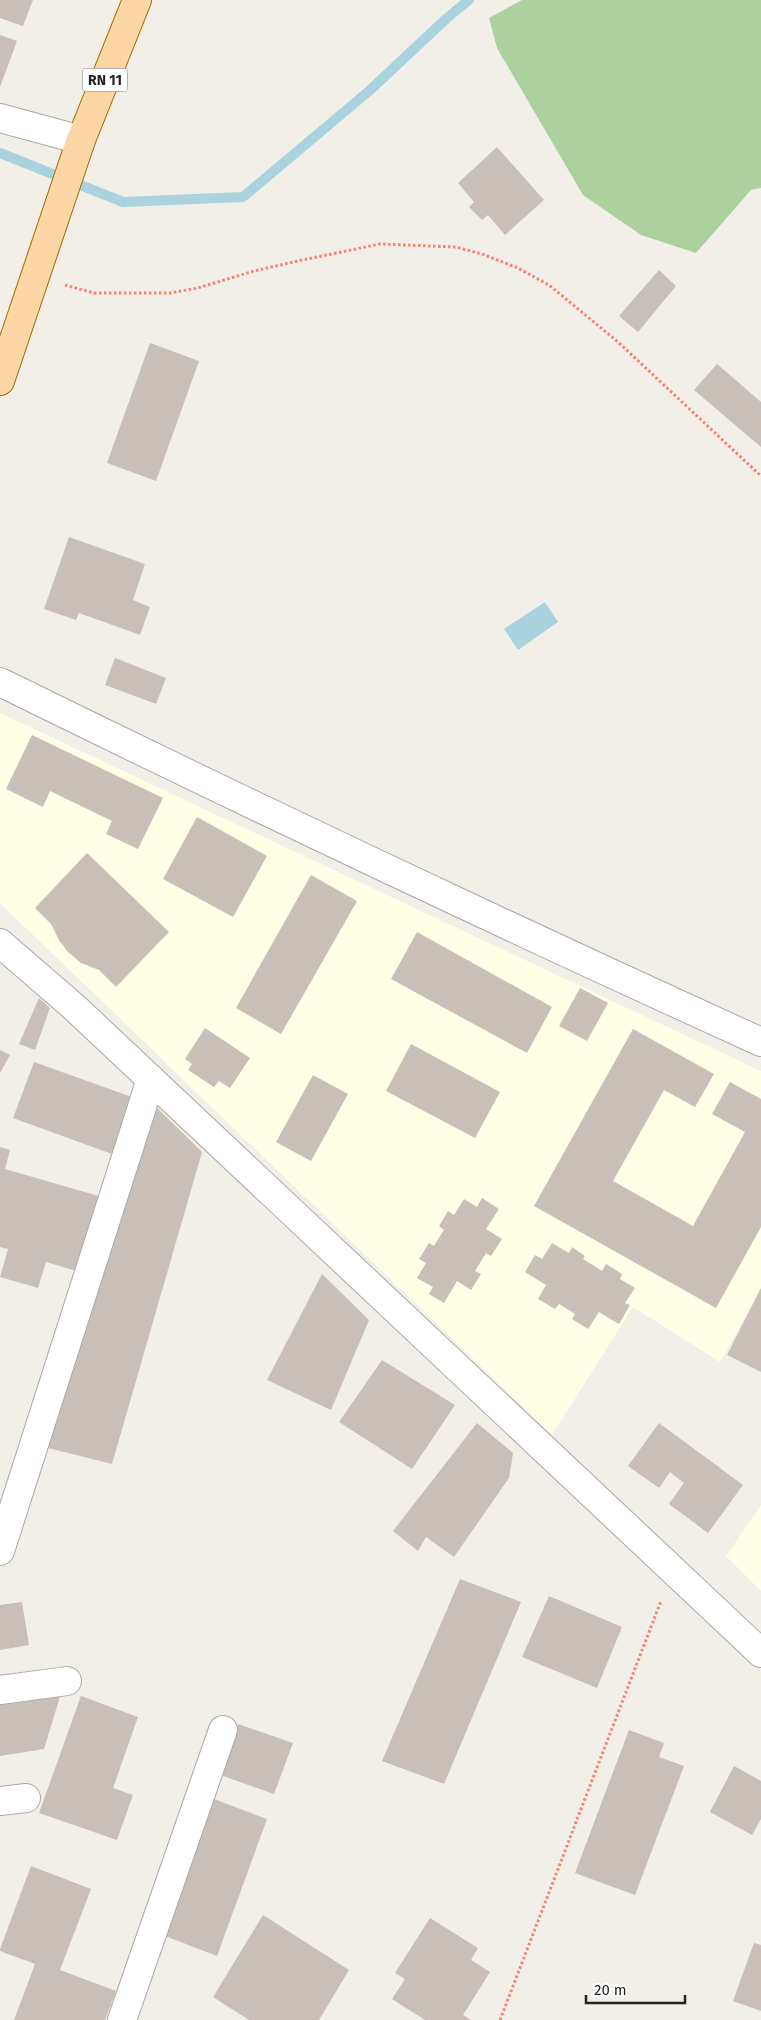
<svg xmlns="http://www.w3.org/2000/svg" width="761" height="2020" font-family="'Fira Sans',sans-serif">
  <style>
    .education { fill: #ffffe5 }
    .forest { fill: #add19e }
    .water { fill: #aad3df }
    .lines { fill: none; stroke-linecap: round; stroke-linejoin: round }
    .stream { stroke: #aad3df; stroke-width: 10 }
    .building { fill: #c7bfb8 }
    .minor-casing { stroke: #a9a9a9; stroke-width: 30 }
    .major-casing { stroke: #a06b00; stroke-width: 30 }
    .path { stroke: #fa8072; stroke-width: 3; stroke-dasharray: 2.5 2.5; stroke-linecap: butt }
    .minor { stroke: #fff; stroke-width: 28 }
    .major { stroke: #fcd6a4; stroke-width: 28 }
    .labels { text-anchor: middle; stroke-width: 5; stroke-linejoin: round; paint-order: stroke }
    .shield { fill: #fff; stroke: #646464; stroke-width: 1 }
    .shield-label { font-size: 14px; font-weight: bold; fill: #222 }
  </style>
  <rect width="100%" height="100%" fill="#f2efe9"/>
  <g class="education">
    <path d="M0,713l761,358v217l-41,74 -87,-55 -81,128 -552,-532z"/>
    <path d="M761,1505v86l-35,-35z"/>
  </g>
  <path class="forest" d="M522,0h239v188l-10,2 -55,63 -55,-18 -58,-40 -86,-147 -8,-30z"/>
  <path class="water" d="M545,602l13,20 -40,28 -14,-21z"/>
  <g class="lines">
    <path class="stream" d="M0,153l123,49 120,-5 126,-106 78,-73 22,-18"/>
  </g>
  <g class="building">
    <path d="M0,0h33l-10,26 -23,-8z"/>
    <path d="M0,35l17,6 -17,46z"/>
    <path d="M497,147l47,53 -39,35 -17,-20 -6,5 -13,-13 5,-5 -16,-19z"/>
    <path d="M659,270l17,16 -38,46 -19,-16z"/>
    <path d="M150,343l49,18 -43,120 -49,-18z"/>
    <path d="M717,364l44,38v45l-67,-57z"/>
    <path d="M69,537l76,27 -12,36 17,7 -10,28 -61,-22 -3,7 -32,-11z"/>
    <path d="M115,658l51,20 -10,26 -51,-19z"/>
    <path d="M32,735l131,63 -25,51 -32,-15 6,-13 -62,-30 -7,16 -37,-18z"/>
    <path d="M197,817l70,39 -34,61 -70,-38z"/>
    <path d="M87,853l82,79 -53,55 -17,-17 -18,-7 -13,-11 -9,-12 -8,-16 -16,-16z"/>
    <path d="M311,875l46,26 -76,133 -45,-26z"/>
    <path d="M417,932l135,75 -25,46 -136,-74z"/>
    <path d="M580,988l28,15 -21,38 -28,-15z"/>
    <path d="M39,998l11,10 -15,42 -16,-6z"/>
    <path d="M205,1028l45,30 -20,30 -11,-7 -5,6 -26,-17 4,-6 -7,-5z"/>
    <path d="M633,1029l81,45 -19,33 -31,-17 -51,91 80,45 52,-94 -33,-18 18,-32 31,17v128l-45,81 -182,-102z"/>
    <path d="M411,1044l89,48 -25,46 -89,-47z"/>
    <path d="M0,1050l10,5 -10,18z"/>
    <path d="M34,1062l98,35 -20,57 -99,-36z"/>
    <path d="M313,1075l35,19 -37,67 -35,-19z"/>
    <path d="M154,1105l48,47 -90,312 -64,-16z"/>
    <path d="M0,1147l10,3 -5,19 97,28 -22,75 -34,-10 -8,26 -38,-11 8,-28 -8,-2z"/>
    <path d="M482,1198l17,11 -13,20 16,10 -11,17 -5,-3 -11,18 6,3 -10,16 -14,-9 -13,22 -15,-9 4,-7 -16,-9 9,-15 -7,-4 10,-16 5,3 10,-16 -5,-4 9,-15 6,4 10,-16 13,8z"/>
    <path d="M552,1243l17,10 3,-6 13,9 -2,3 19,12 4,-7 16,10 -2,5 15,9 -10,15 5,2 -11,19 -20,-12 -11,17 -16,-10 3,-5 -16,-10 -4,5 -17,-10 8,-14 -21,-13 10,-17 7,4z"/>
    <path d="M322,1274l47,46 -38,90 -64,-30z"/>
    <path d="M761,1288v84l-34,-17z"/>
    <path d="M382,1360l73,45 -43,64 -73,-47z"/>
    <path d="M477,1423l36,30 -4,25 -55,79 -28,-20 -8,14 -25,-20z"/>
    <path d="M659,1423l84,62 -35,48 -39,-29 15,-21 -14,-11 -11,16 -31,-22z"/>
    <path d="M460,1579l61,23 -77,182 -62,-23z"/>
    <path d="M549,1596l73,31 -25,61 -75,-31z"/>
    <path d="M22,1602l7,43 -29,5v-45z"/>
    <path d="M62,1690l-18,59 -44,7v-60z"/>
    <path d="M81,1696l57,21 -25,71 20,7 -16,45 -78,-27z"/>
    <path d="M238,1724l55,19 -19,51 -54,-19z"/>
    <path d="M629,1730l35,13 -5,14 25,9 -49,129 -60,-22z"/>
    <path d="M734,1766l27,15v38l-9,16 -42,-23z"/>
    <path d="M211,1798l56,21 -50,137 -57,-22z"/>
    <path d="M31,1866l60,23 -31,81 56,21 -11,29h-91l21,-56 -35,-13v-2z"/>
    <path d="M263,1915l86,55 -30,50h-70l-36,-23z"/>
    <path d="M430,1918l48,30 -7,12 19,12 -27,43 8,5h-46l-33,-21 13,-20 -10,-6z"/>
    <path d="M754,1943l7,2v66l-28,-10z"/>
  </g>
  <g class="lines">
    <defs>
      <g id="minor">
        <path d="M0,118l81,22"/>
        <path d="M0,682c252,124 506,244 761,360"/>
        <path d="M0,943l74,64 687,646"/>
        <path d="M0,1551l151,-472"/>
        <path d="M0,1690l67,-9"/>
        <path d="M0,1801l26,-3"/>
        <path d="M122,2020l101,-290"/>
      </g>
      <path id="major" d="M0,381l81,-241 56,-140"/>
    </defs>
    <use href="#minor" class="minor-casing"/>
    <use href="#major" class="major-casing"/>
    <g class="path">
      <path d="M65,285l29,8h76l28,-5 56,-17 48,-11 78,-16 76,3 26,7 36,14 31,17 69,57 143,134"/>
      <path d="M500,2020l161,-419"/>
    </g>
    <use href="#minor" class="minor"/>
    <use href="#major" class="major"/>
  </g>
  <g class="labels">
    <rect class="shield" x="82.5" y="68.5" width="45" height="23" rx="4"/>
    <g class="shield-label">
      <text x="105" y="85">RN 11</text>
    </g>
  </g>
  <path d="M586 1995v8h99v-8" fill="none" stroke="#222222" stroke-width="2.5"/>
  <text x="594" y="1995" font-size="15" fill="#222222" stroke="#ffffff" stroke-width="4" paint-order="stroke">20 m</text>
</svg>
